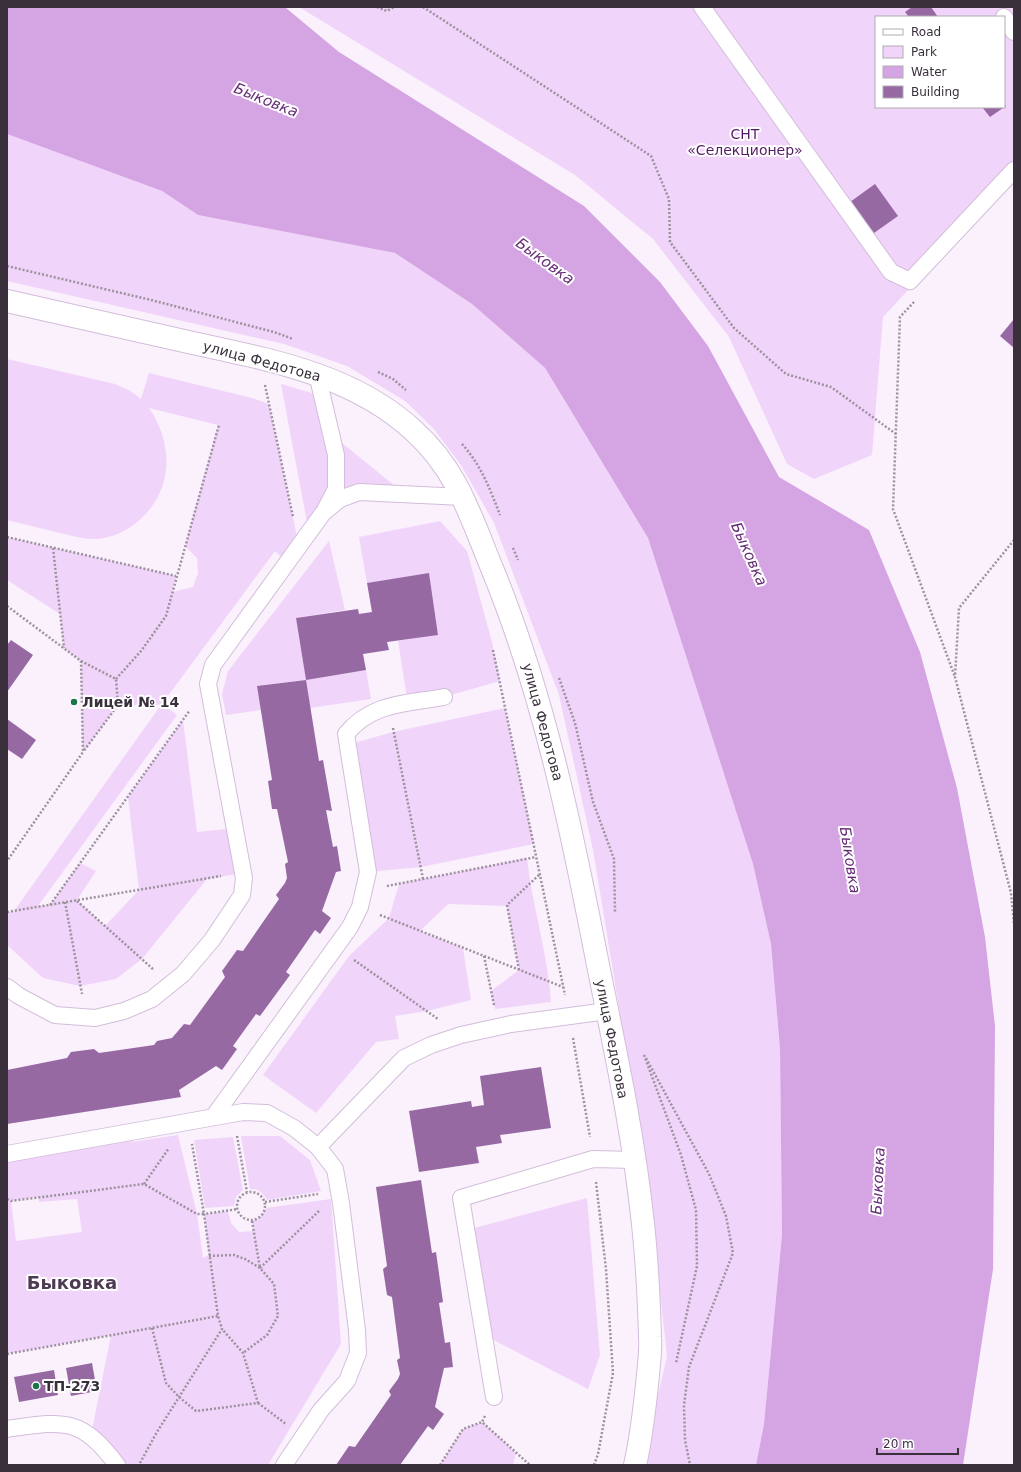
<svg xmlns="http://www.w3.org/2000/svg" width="1021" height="1472" font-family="'DejaVu Sans',sans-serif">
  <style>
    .green { fill: #f1d4fa; fill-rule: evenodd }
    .water { fill: #d5a5e3 }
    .building { fill: #9669a3 }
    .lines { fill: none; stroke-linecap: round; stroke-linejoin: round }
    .lane-casing { stroke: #d3bdda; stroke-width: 18 }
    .street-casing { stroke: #d3bdda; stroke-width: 24 }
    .path { stroke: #9b929d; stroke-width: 2.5; stroke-dasharray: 2 2; stroke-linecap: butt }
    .lane { stroke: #fff; stroke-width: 16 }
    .street { stroke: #fff; stroke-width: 22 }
    .poi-dot { fill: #1c7549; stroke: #fff; stroke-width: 1.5 }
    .labels { text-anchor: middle; stroke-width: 4; stroke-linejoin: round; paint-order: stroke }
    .park-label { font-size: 14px; fill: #541b64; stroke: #fff }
    .street-label { font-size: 14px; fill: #39303b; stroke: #fff }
    .poi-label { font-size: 14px; font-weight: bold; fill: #39303b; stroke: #fff; text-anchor: start }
    .water-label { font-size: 15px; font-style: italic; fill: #662d76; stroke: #fff }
    .district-label { font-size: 18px; font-weight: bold; fill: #4e3b53; stroke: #fff }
  </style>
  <rect width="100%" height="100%" fill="#faf1fd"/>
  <g class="green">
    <path d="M299,7h715v170l-131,140 -11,138 -58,24 -27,-15 -58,-127 -76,-98 -78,-64zM876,17h128v90h-128z"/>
    <path d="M7,134l155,57 36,24 197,38 77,51 73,64 103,170 105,326 18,80 9,105 2,186 -18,189 -8,41h-114l25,-109 -19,-173 -55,-333 -34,-155 -65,-172 -33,-58 -28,-37 -28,-27 -58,-35 -63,-22 -277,-63z"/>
    <path d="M7,359l108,25 14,6 12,9 8,-26 103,25 17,6 30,142 -12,17 -12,-12 -113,153 15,11 -139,191 12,-1 30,-42 16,8 -19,29 28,26 34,-36 -11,-93 55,-77 14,112 38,-4 8,45 -36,6 -65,80 -26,20 -36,7 -37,-8 -36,-33v-33l7,-1 147,-206h-43l-35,47 -2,-91 -17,-13 -4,-34 -53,-34v-43l169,39 -4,16 21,-5 5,-14 -1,-15 -12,-12 33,-121 -69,-17c26,38 24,85 -13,115 -11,9 -27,16 -42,16 -10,0 -21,-3 -30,-5 -19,-5 -38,-9 -57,-14z"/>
    <path d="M281,384l41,12 9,38 75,61 -47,-3 -50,41z"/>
    <path d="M440,521l27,30 25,91 8,39 -56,16 -36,7 -10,-63 40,-7 -9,-60 -62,9 -8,-46z"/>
    <path d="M329,541l16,69 -49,8 10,61 60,-9 5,29 -61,9 -5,-28 -47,6 3,24 -35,5 -4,-21 6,-23z"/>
    <path d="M505,708l29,136 -113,23 -53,5 -21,-127 46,-13z"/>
    <path d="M527,858c5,48 21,96 24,144l-56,7 -4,-18 28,-21 -12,-64 -59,-2 -28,27 43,17 8,52 -44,11 -32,5 4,23 -23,3 -60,71 -53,-38 86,-119 40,-38 10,-34z"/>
    <path d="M139,1131l-7,11 46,-7 19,79 6,44 6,-3 -5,-41 24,-3 3,12 8,9 15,-1 -2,-10 8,-3 6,-10 65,-9 10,145 -73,121h-151l-26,-30 20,-100 -104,19v-202zM38,1197l1,5 38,-3 5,33 -66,9 -5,-40z"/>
    <path d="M241,1136h39l30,24 11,31 -54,9c-3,-6 -9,-12 -17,-11z"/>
    <path d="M233,1137l10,53 -7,7 -2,9 -29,2 -11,-68z"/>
    <path d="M587,1198l13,157 -12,34 -104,-54 -17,-105z"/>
    <path d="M482,1422l34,31 -3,12h-73l23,-36z"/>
  </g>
  <path class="water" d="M7,7l279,1 53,44 245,154 76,76 48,64 71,131 90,53 51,122 37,136 28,149 10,89 -2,243 -30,196h-207l8,-41 18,-189 -2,-186 -9,-105 -18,-80 -105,-326 -103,-170 -73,-64 -77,-51 -197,-38 -36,-24 -155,-57z"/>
  <g class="building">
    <path d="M912,7h19l7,10h-29l-4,-5z"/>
    <path d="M1004,103l2,3 -16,11 -8,-10h22z"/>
    <path d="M875,184l23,32 -24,17 -24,-31z"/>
    <path d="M1014,319v29l-14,-12z"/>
    <path d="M429,573l9,62 -51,7 2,8 -26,4 3,16 -60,10 -10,-62 62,-9 1,5 13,-2 -5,-29z"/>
    <path d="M11,640l22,15 -26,37v-47z"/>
    <path d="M306,680l13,81 4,-1 9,51 -6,-1 7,37 4,-1 4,25 -5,1 -14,39 9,7 -11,16 -5,-4 -29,42 4,3 -30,41 -4,-2 -23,32 4,3 -15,21 -6,-4 -37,24 2,7 -174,27v-54l60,-12 4,-6 23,-3 5,4 55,-8 3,-4 15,-3 12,-14 6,1 35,-48 -3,-6 15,-21 6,1 36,-52 -3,-4 9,-12 2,-5 -2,-14 3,-2 -11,-53h-5l-4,-28 4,-1 -15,-94z"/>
    <path d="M7,719l29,21 -14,19 -15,-10z"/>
    <path d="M541,1067l10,61 -51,7 2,8 -26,4 3,16 -60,9 -10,-61 62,-10 1,6 12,-2 -4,-29z"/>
    <path d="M421,1180l11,73 4,-1 7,50 -4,1 6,40 5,-1 3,25 -9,1 -9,39 9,7 -11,16 -5,-4 -28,39h-64l13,-19 6,1 36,-52 -2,-4 9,-12 2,-5 -3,-14 3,-2 -8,-61 -5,-2 -4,-26 4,-3 -11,-79z"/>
    <path d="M92,1363l5,28 -26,5 -5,-28z"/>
    <path d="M54,1370l4,25 -39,7 -5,-25z"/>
  </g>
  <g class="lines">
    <defs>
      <g id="lane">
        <path d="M702,7l189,265 19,9 104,-111"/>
        <path d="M1004,17l10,15"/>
        <path d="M317,374l19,81v34l-10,19"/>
        <path d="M7,987l12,9 36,19 40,3 29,-7 28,-12 31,-25 29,-34 30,-45 2,-17 -36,-194 5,-19 110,-152 17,-14 19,-7 104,5"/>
        <path d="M214,1116l136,-189 10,-20 8,-35 -22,-138c26,-32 61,-30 98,-37"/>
        <path d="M318,1147l86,-89 27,-13 30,-10 50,-11 96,-13"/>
        <path d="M7,1154l236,-42 24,1 27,15 24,19 17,22 6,34 16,127 1,23 -11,28 -26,29 -37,55"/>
        <path d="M494,1397l-33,-199 132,-39 41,1"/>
        <path d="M7,1429c56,-8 73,-13 110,36"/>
      </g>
      <path id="street" d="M7,301c59,13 118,27 177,40 81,18 168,32 230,90 41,37 55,80 75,130 55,131 83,270 110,409 17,84 35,168 44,254 4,37 6,76 7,113 1,13 -1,26 -2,38 -3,30 -6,60 -13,90"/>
    </defs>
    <use href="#lane" class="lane-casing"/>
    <use href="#street" class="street-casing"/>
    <g class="path">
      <path d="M377,7l10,4 7,-4"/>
      <path d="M423,7l228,149 18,43 1,43 64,86 52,46 45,13 65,47"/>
      <path d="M7,266l144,34 123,32 19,7"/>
      <path d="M914,302l-14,15 -7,192 62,168"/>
      <path d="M378,372l15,7 13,11"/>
      <path d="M265,385l28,132"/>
      <path d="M462,444c19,21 28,45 38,71"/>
      <path d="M7,537l169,39"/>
      <path d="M1014,540l-55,68 -4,69 56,216 3,31"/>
      <path d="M53,548l11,100"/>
      <path d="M513,548l5,12"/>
      <path d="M7,606l74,55 2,91 -76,109"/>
      <path d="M493,650l72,345"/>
      <path d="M81,661l35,18 2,26 -35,47"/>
      <path d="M559,678l16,45 18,79 21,57 1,53"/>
      <path d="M116,679l25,-28 25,-35 53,-191"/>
      <path d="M393,728l30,151"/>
      <path d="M387,886l149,-29"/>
      <path d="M77,901l77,69"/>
      <path d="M65,902l17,92"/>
      <path d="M50,905l140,-195"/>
      <path d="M7,912l214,-36"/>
      <path d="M380,915l183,72"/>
      <path d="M484,956l10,49"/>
      <path d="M354,960l84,59"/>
      <path d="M519,970l-12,-65 33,-31"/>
      <path d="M573,1038l17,99"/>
      <path d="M644,1055l37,100 15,55 1,56 -21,97"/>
      <path d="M646,1058l63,116 17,42 7,37 -44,114 -5,38 1,35 5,25"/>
      <path d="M237,1136l10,56"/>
      <path d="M144,1184l25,-36"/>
      <circle cx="251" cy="1206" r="14"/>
      <path d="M7,1199l4,2 133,-17 53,30h7l-12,-70"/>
      <path d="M265,1202l53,-8"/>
      <path d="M252,1221l8,47"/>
      <path d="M209,1256l25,-1 11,4 15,9 14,16 4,32 -11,19 -24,18"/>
      <path d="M260,1268l60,-58"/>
      <path d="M152,1328l14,55 13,14 17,14 62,-8 -15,-50 -21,-24"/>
      <path d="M7,1354l211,-38"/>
      <path d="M258,1403l28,21"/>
      <path d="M485,1416l-3,6 48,43"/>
      <path d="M140,1463l17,-31 65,-103 -4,-13 -14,-102 34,-5"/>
      <path d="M440,1465l23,-36 19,-7"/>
      <path d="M594,1465l4,-11 15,-81 -7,-104 -10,-87"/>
    </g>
    <use href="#lane" class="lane"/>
    <use href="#street" class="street"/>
  </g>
  <g class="poi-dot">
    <circle cx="74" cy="702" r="4"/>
    <circle cx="36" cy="1386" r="4"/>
  </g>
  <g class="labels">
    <g class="park-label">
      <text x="745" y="139">СНТ<tspan x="745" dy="16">«Селекционер»</tspan></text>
    </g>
    <g class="street-label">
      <text transform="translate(262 361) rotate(15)" y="5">улица Федотова</text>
      <text transform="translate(543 722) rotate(75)" y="5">улица Федотова</text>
      <text transform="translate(612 1039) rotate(79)" y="5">улица Федотова</text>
    </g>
    <g class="poi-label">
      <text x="82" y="707">Лицей № 14</text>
      <text x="44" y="1391">ТП-273</text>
    </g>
    <g class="water-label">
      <text transform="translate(266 100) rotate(22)" y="5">Быковка</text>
      <text transform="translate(545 261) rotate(36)" y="5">Быковка</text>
      <text transform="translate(749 554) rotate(66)" y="5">Быковка</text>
      <text transform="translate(850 860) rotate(81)" y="5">Быковка</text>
      <text transform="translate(878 1181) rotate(-87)" y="5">Быковка</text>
    </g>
    <g class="district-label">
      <text x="72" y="1289">Быковка</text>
    </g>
  </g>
  <rect width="1021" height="1472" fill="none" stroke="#39303b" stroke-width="16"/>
  <rect x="875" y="16" width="130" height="92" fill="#ffffff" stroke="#b0acb1"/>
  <rect x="883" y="29" width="20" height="6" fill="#ffffff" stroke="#b0acb1"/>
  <text x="911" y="36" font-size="12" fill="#39303b">Road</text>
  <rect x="883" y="46" width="20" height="12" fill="#f1d4fa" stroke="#b0acb1"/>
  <text x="911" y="56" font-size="12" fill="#39303b">Park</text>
  <rect x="883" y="66" width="20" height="12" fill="#d5a5e3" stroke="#b0acb1"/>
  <text x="911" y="76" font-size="12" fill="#39303b">Water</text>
  <rect x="883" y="86" width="20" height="12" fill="#9669a3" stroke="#b0acb1"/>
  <text x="911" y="96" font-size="12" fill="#39303b">Building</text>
  <path d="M877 1448v6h81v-6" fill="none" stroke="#39303b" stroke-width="2"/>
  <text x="883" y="1448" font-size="12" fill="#39303b" stroke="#ffffff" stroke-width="3" paint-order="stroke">20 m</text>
</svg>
